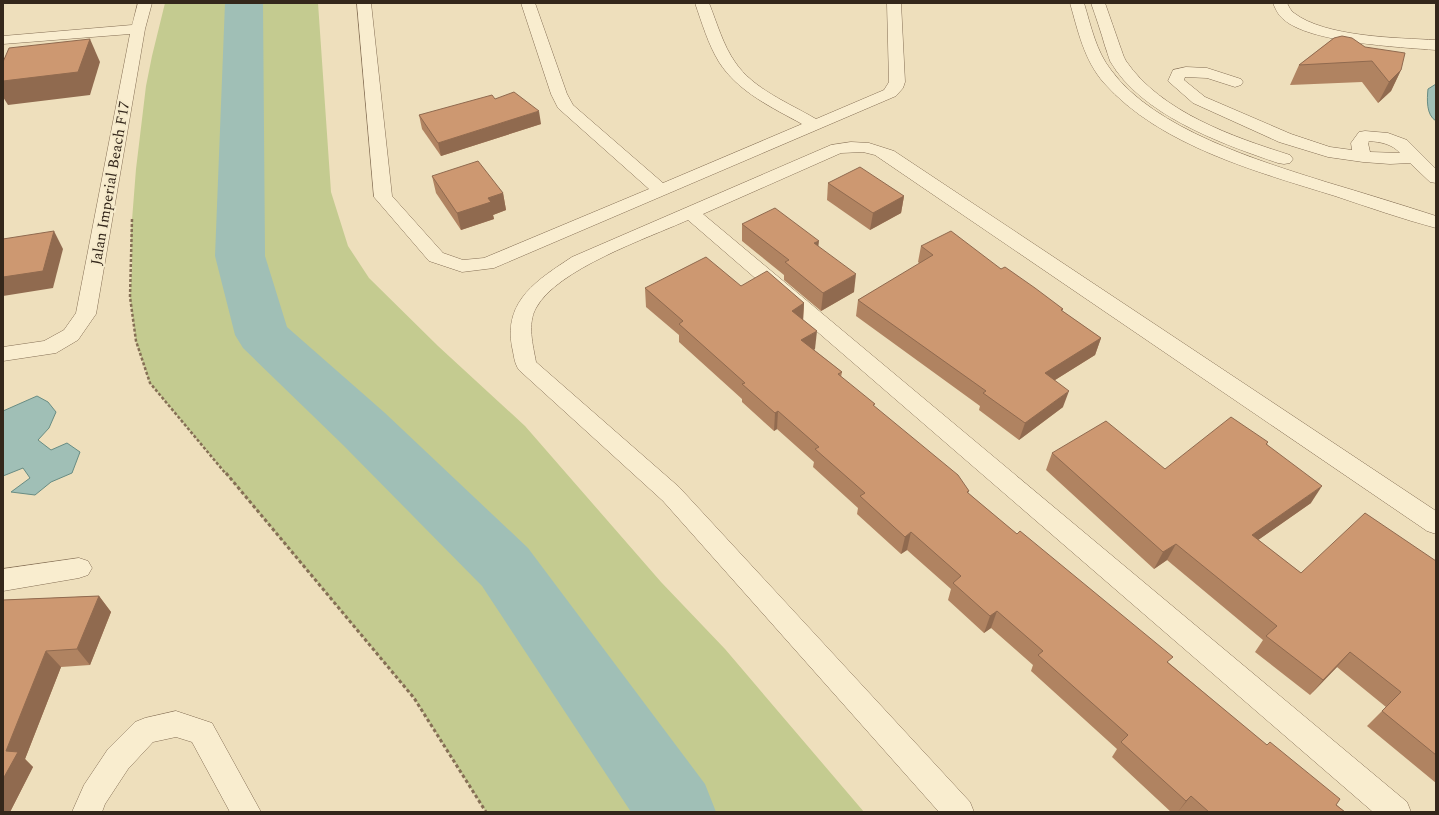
<svg xmlns="http://www.w3.org/2000/svg" width="1439" height="815" font-family="Spectral,serif">
  <style>
    .green { fill: #c4cb90 }
    .water { fill: #a0bfb6; stroke: #688c83 }
    .lines { fill: none; stroke-linecap: round; stroke-linejoin: round }
    .river { fill: #a0bfb6; fill-rule: evenodd }
    .minor-casing { stroke: #856f55; stroke-width: 1 }
    .path-far1 { stroke: #856f55; stroke-width: 2.5; stroke-dasharray: 3 2; stroke-linecap: butt }
    .path { stroke: #856f55; stroke-width: 3; stroke-dasharray: 3.5 2.5; stroke-linecap: butt }
    .minor { fill: #f9edcf; fill-rule: evenodd }
    .wall { fill: #b08361 }
    .shaded-wall { fill: #906a4f }
    .building { fill: #cd9871; stroke: #906a4f }
    .labels { text-anchor: middle; stroke-width: 4; stroke-linejoin: round; paint-order: stroke }
    .street-label { font-size: 15px; fill: #34271b; stroke: #f5eacb }
  </style>
  <rect width="100%" height="100%" fill="#eedfbc"/>
  <path class="green" d="M165,3h153l13,189 17,54 21,32 69,68 87,80 136,156 64,67 139,163h-378l-72,-114 -264,-315 -14,-42 -6,-44 2,-32 -1,-32 5,-64 10,-83 6,-30z"/>
  <g class="water">
    <path d="M1436,84v37c-10,-6 -9,-22 -8,-32z"/>
    <path d="M37,396l11,6 8,10 -7,16 -11,12 13,10 16,-7 13,9 -8,21 -21,9 -16,13 -24,-3 19,-14 -7,-10 -20,8v-65z"/>
  </g>
  <g class="lines">
    <path class="river" d="M225,3h38l2,253 22,71 98,86 143,135 177,236 11,28h-85l-149,-226 -139,-141 -100,-97 -8,-13 -20,-79z"/>
    <defs>
      <g id="minor">
        <path d="M138,3h14l-7,26 -49,285 -18,26 -22,13 -53,8v-14l41,-6 20,-11 12,-17 54,-279 -127,10v-8l129,-11z"/>
        <path d="M357,3h14l21,193 51,57 20,7 21,-2 165,-69 -91,-81 -7,-14 -30,-91h14l32,91 6,11 90,78 139,-59c-29,-16 -64,-32 -83,-62 -11,-18 -17,-39 -24,-59h14c8,20 14,42 26,59 18,27 54,41 81,57l68,-29 5,-8 -2,-79h14l4,79 -2,6 -7,8 -402,172 -32,4 -33,-11 -55,-64z"/>
        <path d="M1070,3h14c7,23 12,48 27,67 43,59 148,91 215,112 37,11 73,22 110,34v12c-34,-9 -68,-21 -101,-32 -77,-24 -175,-50 -231,-113 -20,-23 -26,-52 -34,-80z"/>
        <path d="M1091,3h14c5,14 10,29 15,43 2,5 3,10 6,15 35,51 107,76 164,94l3,4 -3,4 -6,1 -6,-1c-56,-19 -137,-48 -168,-102 -2,-5 -3,-10 -5,-15 -4,-14 -9,-29 -14,-43z"/>
        <path d="M1273,3h14c2,4 4,8 7,10 31,24 103,25 142,27v10c-36,-3 -127,-7 -153,-31 -5,-4 -8,-11 -10,-16z"/>
        <path d="M1186,67l21,1 34,11 2,3 -2,3 -6,2 -28,-9 -22,-1 -1,3 21,17 86,37 39,13 22,3 -1,-7 8,-11 6,-1 23,2 19,7 29,29v14l-6,-1 -20,-19 -20,1 -27,-2 -35,-5 -49,-15 -86,-39 -25,-22 5,-11zM1369,141c12,1 23,3 31,12l-30,-1 -2,-9z"/>
        <path d="M851,142l18,1 25,8 542,360v23l-9,-3 -552,-376 -12,-3 -22,1 -138,61 704,588 4,10h-38l-685,-592c-40,18 -131,49 -152,88 -9,16 -3,37 0,54l143,125 291,315 4,10h-35l-276,-311 -144,-131c-5,-7 -5,-15 -7,-23 -9,-47 27,-68 60,-90l259,-112z"/>
        <path d="M79,558l9,3 4,7 -4,7 -9,3 -76,13v-22z"/>
        <path d="M176,711l36,12 49,89h-31l-38,-70 -16,-5 -23,5 -25,27 -23,35 -3,8h-30l12,-27 24,-36 27,-27 10,-4z"/>
      </g>
    </defs>
    <use href="#minor" class="minor-casing"/>
    <path class="path-far1" d="M132,219l-2,78 6,44 14,42 76,91"/>
    <path class="path" d="M226,473l188,225 72,114"/>
    <use href="#minor" class="minor"/>
  </g>
  <g class="wall">
    <path d="M1334,38l67,32 -10,21 -13,12 -16,-21 -72,3 9,-20z"/>
    <path d="M495,99l46,25 -100,32 -19,-27 -3,-14z"/>
    <path d="M432,176l71,17 3,17 -13,5 1,4 -33,11 -25,-37z"/>
    <path d="M828,183l76,13 -3,17 -31,17 -43,-30z"/>
    <path d="M742,224l76,23 36,45 -33,19 -37,-31v-5l-42,-34z"/>
    <path d="M921,246l80,23 62,40 -1,2 39,27 -6,17 -40,25 8,27 -44,33 -40,-30 1,-4 -124,-90 2,-16 62,-36 -2,-2z"/>
    <path d="M741,286l63,17 -1,17 12,29 -1,1 28,22 -1,5 128,114 -1,2 377,319h-164l-1,-1 -2,1h-7l-59,-55 5,-8 -86,-78 2,-6 -42,-37 -7,5 -36,-33 3,-11 -44,-39 -6,4 -44,-40 1,-6 -45,-41 1,-5 -37,-33 -3,2 -32,-29v-3l-63,-57v-7l-33,-28 -1,-19z"/>
    <path d="M1268,442l-1,2 44,59 -53,37 43,33 135,-12v222l-69,-57 19,-19 -49,-40 -27,28 -55,-43 8,-12 -96,-80 -13,9 -108,-99 6,-17 113,16z"/>
    <path d="M99,596l12,16 -21,53 -29,2 -36,92 8,8 -23,45h-7v-212z"/>
  </g>
  <g class="shaded-wall">
    <path d="M90,39l10,23 -10,33 -82,10 -5,-8v-16z"/>
    <path d="M1401,70l-10,21 -13,12 11,-21z"/>
    <path d="M539,111l2,13 -100,32 -3,-13z"/>
    <path d="M503,193l3,17 -13,5 1,4 -33,11 -4,-17 31,-15z"/>
    <path d="M904,196l-3,17 -31,17 3,-17z"/>
    <path d="M54,231l9,18 -10,39 -50,8v-19z"/>
    <path d="M819,241l-2,17 -3,-15z"/>
    <path d="M856,274l-2,18 -33,19 2,-18z"/>
    <path d="M804,303l-1,18 -11,-10z"/>
    <path d="M817,331l-2,18 -15,9 1,-18z"/>
    <path d="M1101,338l-6,17 -56,35 6,-17z"/>
    <path d="M1069,391l-6,16 -44,33 6,-17z"/>
    <path d="M778,411l-1,18 -3,2 1,-18z"/>
    <path d="M1322,486l-11,17 -70,49 11,-17z"/>
    <path d="M911,532l-4,18 -6,4 4,-17z"/>
    <path d="M1176,544l-9,16 -13,9 9,-17z"/>
    <path d="M99,596l12,16 -21,53 -13,-16z"/>
    <path d="M997,611l-6,17 -7,5 6,-17z"/>
    <path d="M46,651l15,16 -36,92 8,8 -23,45h-7v-33l3,-28z"/>
    <path d="M1350,652l-13,15 -27,28 13,-15z"/>
    <path d="M1191,796l-13,16 8,-11z"/>
  </g>
  <g class="building">
    <path d="M1342,36l10,2 13,9 40,6 -4,17 -12,12 -17,-21 -73,4 35,-27z"/>
    <path d="M90,39l-12,33 -75,9v-19l6,-14z"/>
    <path d="M514,92l25,19 -101,32 -19,-28 73,-20 3,4z"/>
    <path d="M478,161l25,32 -15,5 3,4 -34,11 -25,-37z"/>
    <path d="M860,167l44,29 -31,17 -45,-30z"/>
    <path d="M775,208l44,33 -5,2 42,31 -33,19 -38,-31 4,-2 -47,-36z"/>
    <path d="M54,231l-11,40 -40,6v-38z"/>
    <path d="M951,231l50,38 4,-2 30,21 28,21 -2,1 40,28 -56,35 24,18 -44,32 -42,-30 3,-2 -128,-91 75,-45 -12,-9z"/>
    <path d="M706,257l35,29 26,-15 37,32 -12,8 25,20 -16,9 41,32 -4,2 37,30 -2,1 85,70 11,16 -2,1 7,6 43,36 3,-3 153,126 -6,5 100,83 3,-3 70,57 -4,6 9,7h-136l-18,-16 -5,5 -65,-59 7,-7 -90,-80 5,-4 -46,-40 -7,5 -37,-33 8,-7 -50,-44 -6,5 -45,-41 5,-3 -50,-44 4,-2 -41,-36 -3,2 -33,-29 3,-1 -66,-59 4,-3 -38,-33z"/>
    <path d="M1231,417l37,25 -2,2 56,42 -70,49 49,38 64,-60 71,48v194l-54,-44 19,-19 -51,-40 -27,28 -57,-44 11,-10 -101,-82 -13,8 -111,-99 54,-32 59,48z"/>
    <path d="M99,596l-22,53 -31,2 -40,100 12,1 -15,27v-179z"/>
  </g>
  <g class="labels">
    <g class="street-label">
      <text transform="translate(110 183) rotate(-80)" y="5">Jalan Imperial Beach F17</text>
    </g>
  </g>
  <rect width="1439" height="815" fill="none" stroke="#34271b" stroke-width="8"/>
</svg>
